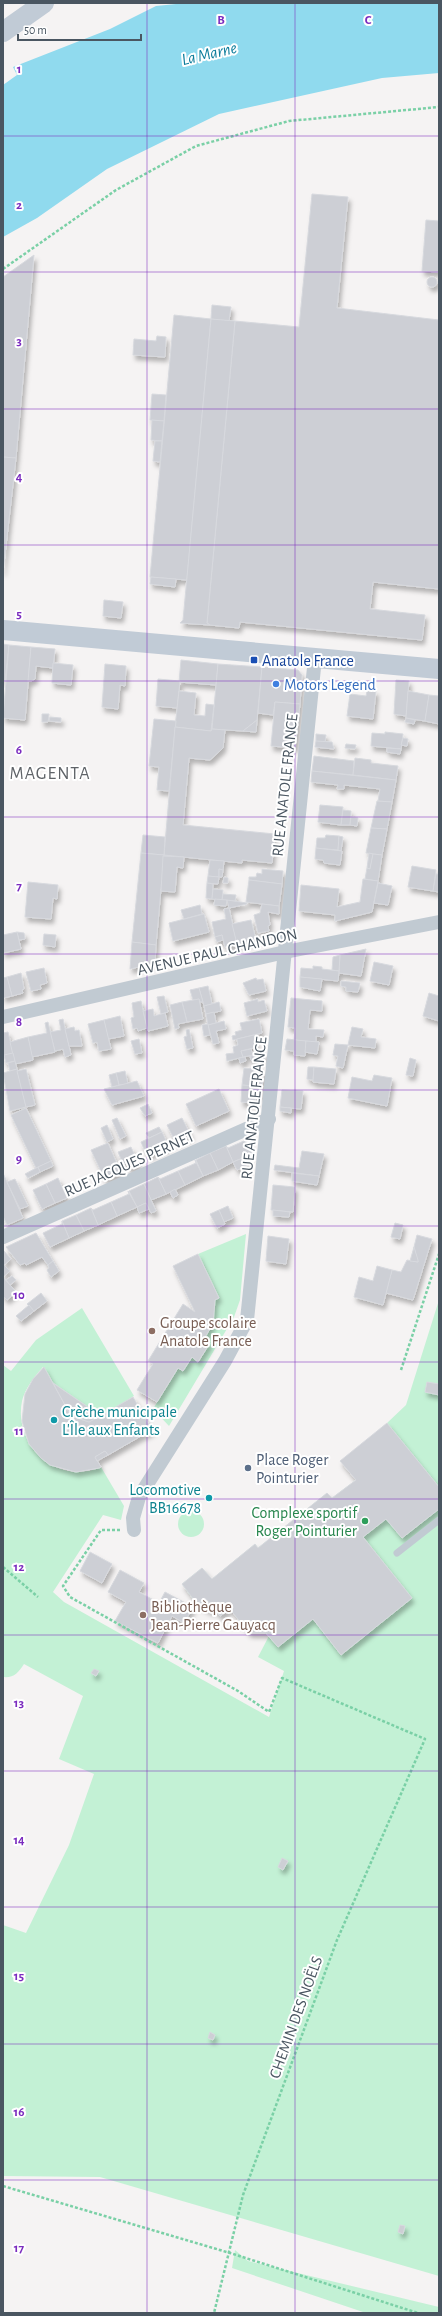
<svg xmlns="http://www.w3.org/2000/svg" width="442" height="2316" font-family="'Alegreya Sans',sans-serif">
  <style>
    .green { fill: #c3f1d5 }
    .water { fill: #90daee }
    .building { fill: #cdcfd5; stroke: #d7d9de; filter: url(#shadow) }
    .lines { fill: none; stroke-linecap: round; stroke-linejoin: round }
    .path { stroke: #7ad0a6; stroke-width: 2.5; stroke-dasharray: 3 2; stroke-linecap: butt }
    .lane { stroke: #c1cad2; stroke-width: 7 }
    .street { stroke: #c1cad2; stroke-width: 14 }
    .secondary { stroke: #c1cbd6; stroke-width: 20 }
    .grid { fill: none; stroke: #7b2cbf; stroke-width: 1; stroke-opacity: 0.55 }
    .transit-dot { fill: #1a4fb4; stroke: #fff; stroke-width: 1.5 }
    .shop-dot { fill: #3f7fe0; stroke: #fff; stroke-width: 1.5 }
    .education-dot { fill: #8d6e63; stroke: #fff; stroke-width: 1.5 }
    .culture-dot { fill: #0f9aa8; stroke: #fff; stroke-width: 1.5 }
    .service-dot { fill: #5c6f8a; stroke: #fff; stroke-width: 1.5 }
    .leisure-dot { fill: #2e9e5b; stroke: #fff; stroke-width: 1.5 }
    .labels { text-anchor: middle; stroke-width: 4; stroke-linejoin: round; paint-order: stroke }
    .transit-label { font-size: 16px; fill: #164399; stroke: #fff; text-anchor: start }
    .shop-label { font-size: 16px; fill: #366cbe; stroke: #fff; text-anchor: start }
    .street-label { font-size: 16px; fill: #4a5661; stroke: #fff }
    .education-label { font-size: 16px; fill: #785e54; stroke: #fff; text-anchor: start }
    .culture-label { font-size: 16px; fill: #0d838f; stroke: #fff; text-anchor: start }
    .service-label { font-size: 16px; fill: #4e5e75; stroke: #fff; text-anchor: start }
    .leisure-label { font-size: 16px; fill: #27864d; stroke: #fff; text-anchor: end }
    .water-label { font-size: 17px; font-style: italic; fill: #0c7c9b; stroke: #fff }
    .quarter-label { font-size: 18px; letter-spacing: 1px; fill: #5f6368; stroke: #fff }
    .grid-label { font-size: 13px; text-anchor: middle; font-weight: bold; fill: #7b2cbf; stroke: #fff; stroke-width: 4; stroke-linejoin: round; paint-order: stroke }
  </style>
  <defs>
    <filter id="shadow"><feDropShadow dx="2.5" dy="4.5" stdDeviation="2" flood-color="#0004"/></filter>
  </defs>
  <rect width="100%" height="100%" fill="#f5f3f3"/>
  <g class="green">
    <path d="M246,1234l-6,66 -6,17 -65,109 -16,-17 25,-41 5,3 9,-14 7,4 11,-18 -6,-4 9,-15 2,-24 4,-2 -21,-44z"/>
    <path d="M439,1300v976l-339,-99 -97,-1v-251l23,8 43,-88 25,-71 -35,-15 24,-63 -59,-32c-6,9 -10,14 -21,13v-312l8,6 25,-31 46,-32 52,88 -33,20 -48,-33 -10,-16c-8,9 -18,21 -21,34 -9,45 36,85 79,66l23,39 -3,14 -18,-5 -50,77 11,10 205,115 15,-46 -26,-14 11,-21 -4,-3h-16l-19,-24 -10,7 -5,-6c-15,3 -25,-15 -33,-26l20,-16 10,11 43,-35 3,4 69,-55 5,5 24,-18 31,-57 19,-18z"/>
    <circle cx="191" cy="1524" r="13"/>
    <path d="M235,2250l13,11 191,46v6h-73l-134,-45z"/>
  </g>
  <path class="water" d="M186,3h253v70l-57,5 -163,36 -112,55 -70,49 -34,19v-152l14,-10 -4,-8 97,-38 46,-23z"/>
  <g class="building">
    <path d="M312,194l36,3 -11,111 102,12v269l-66,-7 -3,27 55,6 -3,25 -182,-18 -1,6 -29,-3 -3,-2 28,-302 64,6z"/>
    <path d="M426,220l13,1v51l-17,-1z"/>
    <path d="M34,255l-18,203 -13,-1v-180z"/>
    <circle cx="432" cy="282" r="5"/>
    <path d="M212,305l19,2 -2,14 -18,-2z"/>
    <path d="M174,315l37,4 -24,261 -37,-3z"/>
    <path d="M211,319l24,2 -28,302 3,2 -30,-2 3,-3z"/>
    <path d="M157,336l9,1 -1,20 -32,-2 1,-16 22,2z"/>
    <path d="M152,394l14,1 -2,26 -14,-1z"/>
    <path d="M152,420l12,1 -2,20 -11,-1z"/>
    <path d="M155,441h7l-2,21 -7,-1z"/>
    <path d="M3,457l13,1 -13,114z"/>
    <path d="M151,577l25,2 -1,8 -25,-3z"/>
    <path d="M104,600l19,2 -2,16 -18,-2z"/>
    <path d="M3,644l6,1 -4,36h-2z"/>
    <path d="M9,645l22,2 -6,73 -22,-2z"/>
    <path d="M31,647l24,2 -2,19 -17,-2 -1,13 -4,2h-3z"/>
    <path d="M181,660l37,4 -2,21 -37,-3z"/>
    <path d="M53,663l20,2 -2,20 -19,-2z"/>
    <path d="M105,664l21,2 -1,20 -5,-1 -2,24 -16,-2z"/>
    <path d="M218,664l44,3 -5,53 -14,11 -31,-2z"/>
    <path d="M262,667l36,3 4,5 -2,29 -25,-2 -2,13 -15,-2z"/>
    <path d="M158,679l22,2 -3,27 -21,-2z"/>
    <path d="M396,680l13,1 -3,35 -12,-2z"/>
    <path d="M179,691l17,2 -2,22 11,1 1,-12 8,1 -3,26 -36,-4z"/>
    <path d="M367,691h9l-3,28 -26,-3 3,-22 16,2z"/>
    <path d="M408,691l21,4 -4,26 -19,-3z"/>
    <path d="M429,695l10,1v28l-14,-3z"/>
    <path d="M275,702l25,2 -5,44 -24,-2z"/>
    <path d="M42,714h7l-1,8h-6z"/>
    <path d="M50,717l11,1v4l-12,-1z"/>
    <path d="M406,718l9,2 -1,4 -9,-2z"/>
    <path d="M154,719l22,2 -7,70 -12,-1 2,-23 -10,-1z"/>
    <path d="M257,720l-1,12 -13,-1z"/>
    <path d="M175,727l36,4 1,-2 13,1 -2,18 -13,12 -21,-2 -6,67 92,9 -3,29 -30,-3v3l-78,-8z"/>
    <path d="M385,732l18,2 -2,15 -30,-3 1,-13 13,1z"/>
    <path d="M316,734l10,1 -1,7 -9,-1z"/>
    <path d="M403,738l5,1 -1,7 -6,-1z"/>
    <path d="M316,741l16,1 2,7 -19,-2z"/>
    <path d="M346,744l10,1 -1,4 -10,-1z"/>
    <path d="M387,748l14,1 -1,5 -13,-2z"/>
    <path d="M314,756l40,5 -1,14 -41,-4z"/>
    <path d="M355,758l16,2v3l27,3 -2,14 -43,-5z"/>
    <path d="M312,771l84,9 -4,22 -14,-1 2,-12 -36,-4v4h-7l1,-4 -27,-3z"/>
    <path d="M377,801l15,1 -5,27 -16,-1z"/>
    <path d="M320,805l23,2 -2,18 -23,-3z"/>
    <path d="M343,810l8,1 -1,14h-9z"/>
    <path d="M351,817l7,1 -1,8 -7,-1z"/>
    <path d="M371,828l16,1 -5,26 -16,-2z"/>
    <path d="M143,835l22,2 -1,18 -23,-2z"/>
    <path d="M326,835l13,1 -1,14 -22,-2 1,-10h8z"/>
    <path d="M339,836l4,1 -2,14 -3,-1z"/>
    <path d="M316,848l26,3 -2,14 -16,-2 -1,-3 -8,-1z"/>
    <path d="M141,853l23,2 -8,90 -24,-3z"/>
    <path d="M369,853l4,1 -3,15 -3,-1z"/>
    <path d="M373,854l9,1 -4,26 -13,-2 2,-11 3,1z"/>
    <path d="M163,856l21,1 -1,11 -6,-1 -2,25 -14,-1z"/>
    <path d="M210,860l14,1 -1,9 -4,-1v8l-11,-1z"/>
    <path d="M412,866l24,4 -3,21 -25,-4z"/>
    <path d="M219,869l4,1 -1,7h-3z"/>
    <path d="M262,869l21,2 -1,13 -33,-4v-3h7l1,-4 5,1z"/>
    <path d="M436,874h3v18l-6,-1z"/>
    <path d="M208,876l11,1 -1,7 -11,-1z"/>
    <path d="M224,877l4,1v5h-5z"/>
    <path d="M363,879l15,2 -6,31 -37,9v-6l-36,-4 2,-26 38,4 -2,18 23,-5z"/>
    <path d="M249,880l33,4 -3,22 -33,-4z"/>
    <path d="M28,882l30,3 -1,14 -4,-1 -2,21 -26,-2z"/>
    <path d="M207,883l6,1 -1,15 -6,-1z"/>
    <path d="M378,883l14,3 -4,19 -14,-2z"/>
    <path d="M213,889l10,1 -1,10 -10,-1z"/>
    <path d="M223,894l13,1 -1,6 -13,-1z"/>
    <path d="M215,899l12,1 -1,6 -12,-1z"/>
    <path d="M227,900l20,3v1l-18,4z"/>
    <path d="M262,904l17,2v8l-11,-2 2,13 -2,1 1,5 -11,2 -4,-18 6,-2z"/>
    <path d="M200,905l2,9 -18,5 -3,-9z"/>
    <path d="M229,908l8,36 -12,3 -3,-12 -7,2 -3,-15 14,-3 -2,-10z"/>
    <path d="M204,914l5,18 -36,9 -4,-18z"/>
    <path d="M251,920l5,20 -19,4 -5,-20z"/>
    <path d="M17,932l7,1 1,6 -6,1z"/>
    <path d="M17,932l4,17 -18,4v-18z"/>
    <path d="M44,934l12,1 -1,12 -12,-2z"/>
    <path d="M222,935l1,5 -6,2 -2,-5z"/>
    <path d="M132,942l24,3 -1,18 -25,6z"/>
    <path d="M366,949l-5,27 -22,-3 1,-18z"/>
    <path d="M340,955l-1,16 -7,-1 1,-13z"/>
    <path d="M374,962l19,4 -4,19 -19,-4z"/>
    <path d="M313,966l9,1v2l17,2 -1,10 -38,-4 1,-9 12,1z"/>
    <path d="M44,968l3,15 -7,2 1,4 -10,2 -5,-19z"/>
    <path d="M21,973l3,16 -2,1 1,3 -11,3 -5,-19z"/>
    <path d="M7,977l5,19 -9,2v-20z"/>
    <path d="M300,977l22,2 -2,12 -20,-4z"/>
    <path d="M256,978l1,2 6,-1 3,12 -17,4 -6,-12z"/>
    <path d="M341,981l19,2 -2,9 -12,-1v-4l-5,-1z"/>
    <path d="M208,986l4,18 -8,2 -5,-18z"/>
    <path d="M199,988l4,14h-3l-1,-3 -6,1 -3,-10z"/>
    <path d="M429,993l10,3v25l-16,-5z"/>
    <path d="M164,996l4,16 -7,2 -4,-17z"/>
    <path d="M291,998l31,3v10l-12,-1 -2,19 16,1 -1,7 -7,-1v6l-22,-2 1,-12 -7,-1z"/>
    <path d="M199,999l4,20 -16,3 -5,-20z"/>
    <path d="M258,999v3l6,-2 3,11 -20,5 -3,-13z"/>
    <path d="M141,1001l6,27 -9,3 -1,-3 -4,1 -2,-11 3,-1 -2,-14z"/>
    <path d="M182,1002l5,20 -9,2 1,4 -4,1 -5,-24z"/>
    <path d="M219,1002l2,9 -15,3 -2,-8z"/>
    <path d="M153,1009l1,7 11,-3 3,13 -20,5 -5,-20z"/>
    <path d="M214,1012l2,11 -8,2 -2,-11z"/>
    <path d="M120,1016l4,20 -16,3 -4,-19z"/>
    <path d="M63,1019l8,36 -6,2 -2,-8 -8,2 -5,-19 11,-2 -2,-10z"/>
    <path d="M259,1019l3,14 -29,7 -1,-4 4,-1 -1,-3 7,-2 -2,-7z"/>
    <path d="M104,1020l7,29 -12,2 -2,-9 -4,1 -5,-19z"/>
    <path d="M224,1021l2,8 -10,2 3,12 -6,1 -5,-19z"/>
    <path d="M48,1022l7,30 -23,5 -4,-20 19,-4 -2,-10z"/>
    <path d="M208,1024l2,11 -6,1 -2,-11z"/>
    <path d="M74,1027l1,4 4,-1 3,16h-13l-4,-17z"/>
    <path d="M352,1027l11,2 -2,8 15,2 -1,9 -27,-3z"/>
    <path d="M189,1029l4,19 -6,1 -3,-12 3,-1 -1,-6z"/>
    <path d="M8,1032l5,21 -10,3v-23z"/>
    <path d="M254,1035l3,12 -16,4 2,6 -16,4 -1,-7 8,-1 -1,-6 5,-2 -1,-6z"/>
    <path d="M28,1037l5,23 -18,4 -5,-22z"/>
    <path d="M139,1039l3,14 -7,1 -4,-13z"/>
    <path d="M287,1039l19,2 -1,15 -11,-1v-4l-9,-1z"/>
    <path d="M306,1041l13,1 -2,12 -12,-2z"/>
    <path d="M335,1044l13,1 -5,23 -7,-2 2,-10 -5,-1z"/>
    <path d="M251,1049l2,6 -10,2 -2,-6z"/>
    <path d="M265,1052v7l-12,3 -2,-2 -1,-4z"/>
    <path d="M13,1053l2,8 -9,2 -2,-8z"/>
    <path d="M245,1057l1,4 -6,2 -1,-5z"/>
    <path d="M410,1058l6,2 -3,16 -7,-1z"/>
    <path d="M15,1061l2,8 -7,2 -2,-8z"/>
    <path d="M308,1067h6l-1,13 -6,-1z"/>
    <path d="M314,1067l22,2 -2,15 -21,-2z"/>
    <path d="M244,1068l20,2 -2,17 -20,-2z"/>
    <path d="M17,1069l9,38 -16,4 -7,-38z"/>
    <path d="M26,1069l9,36 -9,2 -9,-36z"/>
    <path d="M125,1071l3,13 -9,1 -3,-12z"/>
    <path d="M116,1073l3,12 -7,2 -3,-12z"/>
    <path d="M374,1075l18,3 -5,28 -39,-8 4,-21 20,4z"/>
    <path d="M137,1081l7,15 -32,9 -8,-16z"/>
    <path d="M242,1085l20,2 -1,9h-5l-1,7 -14,-1z"/>
    <path d="M219,1089l10,22 -33,15 -10,-22z"/>
    <path d="M282,1090l21,1 -2,18 -21,-2z"/>
    <path d="M148,1104l4,9 -7,3 -5,-8z"/>
    <path d="M280,1107l11,1v5l-11,-2z"/>
    <path d="M26,1108l25,53 -15,7 -25,-53z"/>
    <path d="M117,1118l9,18 -6,3 -8,-19z"/>
    <path d="M182,1118l9,18 -15,7 -9,-18z"/>
    <path d="M107,1125l6,14 -6,3 -6,-14z"/>
    <path d="M159,1127l3,5 -13,6 -3,-5z"/>
    <path d="M162,1132l7,15 -22,9 -6,-14z"/>
    <path d="M246,1140l6,14 -19,8 -7,-16 2,2z"/>
    <path d="M108,1143l13,30 -16,7 -14,-30z"/>
    <path d="M226,1146l7,16 -15,8 -8,-17z"/>
    <path d="M131,1147l8,18 -10,4 -3,-6 -3,1 -5,-12z"/>
    <path d="M302,1151l22,3 -5,22 -45,-6 1,-5 24,3z"/>
    <path d="M210,1153l8,17 -15,6 -7,-16z"/>
    <path d="M243,1158l4,8 -10,4 -4,-8z"/>
    <path d="M195,1160l8,16 -18,9 -7,-14 18,-8z"/>
    <path d="M51,1161l2,5 -13,6 -2,-5z"/>
    <path d="M38,1167l2,5 -12,6 -3,-4z"/>
    <path d="M178,1171l7,14 -19,9 -8,-17 2,2z"/>
    <path d="M3,1173l20,45 -16,7 -4,-9z"/>
    <path d="M292,1173l27,3 -2,9 -25,-4z"/>
    <path d="M158,1177l8,17 -15,6 -7,-16z"/>
    <path d="M58,1178l9,20 -12,5 -9,-19z"/>
    <path d="M15,1179l13,27 -8,3 -13,-27z"/>
    <path d="M46,1184l9,19 -13,6 -9,-19z"/>
    <path d="M144,1184l12,27 -5,2 -5,-10 -9,4 -8,-16z"/>
    <path d="M273,1185l22,2 -2,25 -22,-2z"/>
    <path d="M175,1189l3,6 -5,3 -3,-6z"/>
    <path d="M128,1191l9,16 -20,9 -6,-14 18,-8z"/>
    <path d="M111,1202l6,14 -19,9 -7,-17 2,2z"/>
    <path d="M146,1203l3,6 -10,4 -2,-6z"/>
    <path d="M228,1206l5,12 -9,4 -5,-12z"/>
    <path d="M91,1208l7,17 -14,6 -8,-16z"/>
    <path d="M219,1210l6,14 -8,4 -7,-14z"/>
    <path d="M273,1210l17,2 -1,5 -16,-1z"/>
    <path d="M76,1215l8,16 -15,7 -7,-17z"/>
    <path d="M62,1221l7,17 -19,9 -7,-14 19,-9z"/>
    <path d="M395,1223l8,2 -3,14 -9,-2z"/>
    <path d="M36,1233l17,28 -5,4 -6,-8 -16,8 -1,-2 -5,2 -14,-18z"/>
    <path d="M417,1235l15,4 -19,61 -27,-7 6,-23 9,2 6,-12 11,2 -4,-15z"/>
    <path d="M268,1236l21,3 -3,25 -20,-3z"/>
    <path d="M414,1247l4,13v2l-8,-1z"/>
    <path d="M4,1251l7,8 -7,6 6,6 -7,6z"/>
    <path d="M198,1254l21,44 -4,2 -2,24 -9,15 6,4 -12,19 -6,-5 -9,14 -5,-3 -21,34 -20,-12 16,-26 -5,-3 35,-57 12,8 -22,-46z"/>
    <path d="M53,1261l6,10 -8,6 -4,-7 2,-2 -1,-3z"/>
    <path d="M377,1266l15,4 -9,35 -29,-8 5,-20 14,4z"/>
    <path d="M12,1276l4,4 -6,5 -4,-5z"/>
    <path d="M3,1277l13,15 -9,8 -4,-4z"/>
    <path d="M41,1293l6,8 -13,10 -7,-7z"/>
    <path d="M29,1305l5,6 -13,10 -5,-5z"/>
    <path d="M44,1367l27,49 18,6 44,-25 16,28 -11,7 3,4 -33,19 -3,-4 -10,6 6,10 -2,1 -23,4 -26,-7 -9,-7 -12,-14 -7,-23 3,-27 8,-15z"/>
    <path d="M427,1382l12,2v11l-14,-3z"/>
    <path d="M53,1383l48,33 -12,6 -18,-6z"/>
    <path d="M387,1423l52,64v22l-37,29 -16,-19 -23,18 49,61 -71,57 -28,-36 -35,28 -12,-14h-17l-19,-24 -10,7 -15,-18 -8,6 -15,-20 20,-16 10,11 43,-35 3,4 69,-55 5,5 24,-18 -16,-19z"/>
    <path d="M149,1425l3,6 -11,5 -3,-4z"/>
    <path d="M105,1451l3,4 -11,6 -2,-4z"/>
    <path d="M90,1552l22,12 -10,19 -22,-12z"/>
    <path d="M120,1570l24,13 -5,9 20,11 6,-11 28,15 -9,16 -12,-7 -14,27 -43,-22 11,-19 -18,-10z"/>
    <path d="M205,1598l10,12 -5,1 -13,-7z"/>
    <path d="M94,1669l5,2 -3,5 -5,-3z"/>
    <path d="M282,1858l6,3 -5,9 -5,-3z"/>
    <path d="M210,2032l5,3 -2,5 -5,-2z"/>
    <path d="M400,2225l5,1 -2,8 -5,-2z"/>
  </g>
  <g class="lines">
    <g class="path">
      <path d="M3,269l113,-79 80,-44 93,-25 150,-14"/>
      <path d="M401,1370l38,-116"/>
      <path d="M120,1530h-19l-38,56 7,11 168,94 31,21 13,-34 143,61 -88,201 -94,255 -29,118"/>
      <path d="M3,1567l35,30"/>
      <path d="M3,2186l227,67 188,60"/>
    </g>
    <path class="lane" d="M397,1553l42,-33"/>
    <g class="street">
      <path d="M3,1017l282,-65 154,-30"/>
      <path d="M3,1237l266,-118"/>
      <path d="M134,1530l-1,-12 6,-21 86,-136 22,-41 68,-662"/>
    </g>
    <g class="secondary">
      <path d="M3,32l41,-29"/>
      <path d="M3,630l436,39"/>
    </g>
  </g>
  <path class="grid" d="M147,3v2310M295,3v2310M3,136h436M3,272h436M3,409h436M3,545h436M3,681h436M3,817h436M3,954h436M3,1090h436M3,1226h436M3,1362h436M3,1499h436M3,1635h436M3,1771h436M3,1907h436M3,2044h436M3,2180h436"/>
  <rect class="transit-dot" x="250" y="656" width="8" height="8" rx="2"/>
  <circle class="shop-dot" cx="276" cy="684" r="4"/>
  <g class="education-dot">
    <circle cx="152" cy="1331" r="4"/>
    <circle cx="143" cy="1615" r="4"/>
  </g>
  <g class="culture-dot">
    <circle cx="54" cy="1420" r="4"/>
    <circle cx="209" cy="1498" r="4"/>
  </g>
  <circle class="service-dot" cx="248" cy="1468" r="4"/>
  <circle class="leisure-dot" cx="365" cy="1521" r="4"/>
  <g class="labels">
    <g class="transit-label">
      <text x="262" y="666">Anatole France</text>
    </g>
    <g class="shop-label">
      <text x="284" y="690">Motors Legend</text>
    </g>
    <g class="street-label">
      <text transform="translate(284 785) rotate(-84)" y="6">RUE ANATOLE FRANCE</text>
      <text transform="translate(217 951) rotate(-13)" y="6">AVENUE PAUL CHANDON</text>
      <text transform="translate(253 1108) rotate(-84)" y="6">RUE ANATOLE FRANCE</text>
      <text transform="translate(129 1163) rotate(-24)" y="6">RUE JACQUES PERNET</text>
      <text transform="translate(295 2017) rotate(-70)" y="6">CHEMIN DES NOËLS</text>
    </g>
    <g class="education-label">
      <text x="160" y="1328">Groupe scolaire<tspan x="160" dy="18">Anatole France</tspan></text>
      <text x="151" y="1612">Bibliothèque<tspan x="151" dy="18">Jean-Pierre Gauyacq</tspan></text>
    </g>
    <g class="culture-label">
      <text x="62" y="1417">Crèche municipale<tspan x="62" dy="18">L'Île aux Enfants</tspan></text>
      <text x="201" y="1495" text-anchor="end">Locomotive<tspan x="201" dy="18">BB16678</tspan></text>
    </g>
    <g class="service-label">
      <text x="256" y="1465">Place Roger<tspan x="256" dy="18">Pointurier</tspan></text>
    </g>
    <g class="leisure-label">
      <text x="357" y="1518">Complexe sportif<tspan x="357" dy="18">Roger Pointurier</tspan></text>
    </g>
    <g class="water-label">
      <text transform="translate(209 53) rotate(-13)" y="6">La Marne</text>
    </g>
    <g class="quarter-label">
      <text x="50" y="779">MAGENTA</text>
    </g>
  </g>
  <g class="grid-label">
    <text x="221" y="24">B</text>
    <text x="368" y="24">C</text>
    <text x="19" y="73">1</text>
    <text x="19" y="209">2</text>
    <text x="19" y="345">3</text>
    <text x="19" y="481">4</text>
    <text x="19" y="618">5</text>
    <text x="19" y="754">6</text>
    <text x="19" y="890">7</text>
    <text x="19" y="1026">8</text>
    <text x="19" y="1163">9</text>
    <text x="19" y="1299">10</text>
    <text x="19" y="1435">11</text>
    <text x="19" y="1571">12</text>
    <text x="19" y="1707">13</text>
    <text x="19" y="1844">14</text>
    <text x="19" y="1980">15</text>
    <text x="19" y="2116">16</text>
    <text x="19" y="2252">17</text>
  </g>
  <rect width="442" height="2316" fill="none" stroke="#4a5661" stroke-width="8"/>
  <path d="M18 34v6h123v-6" fill="none" stroke="#4a5661" stroke-width="2"/>
  <text x="24" y="34" font-size="12" fill="#4a5661" stroke="#ffffff" stroke-width="3" paint-order="stroke">50 m</text>
</svg>
